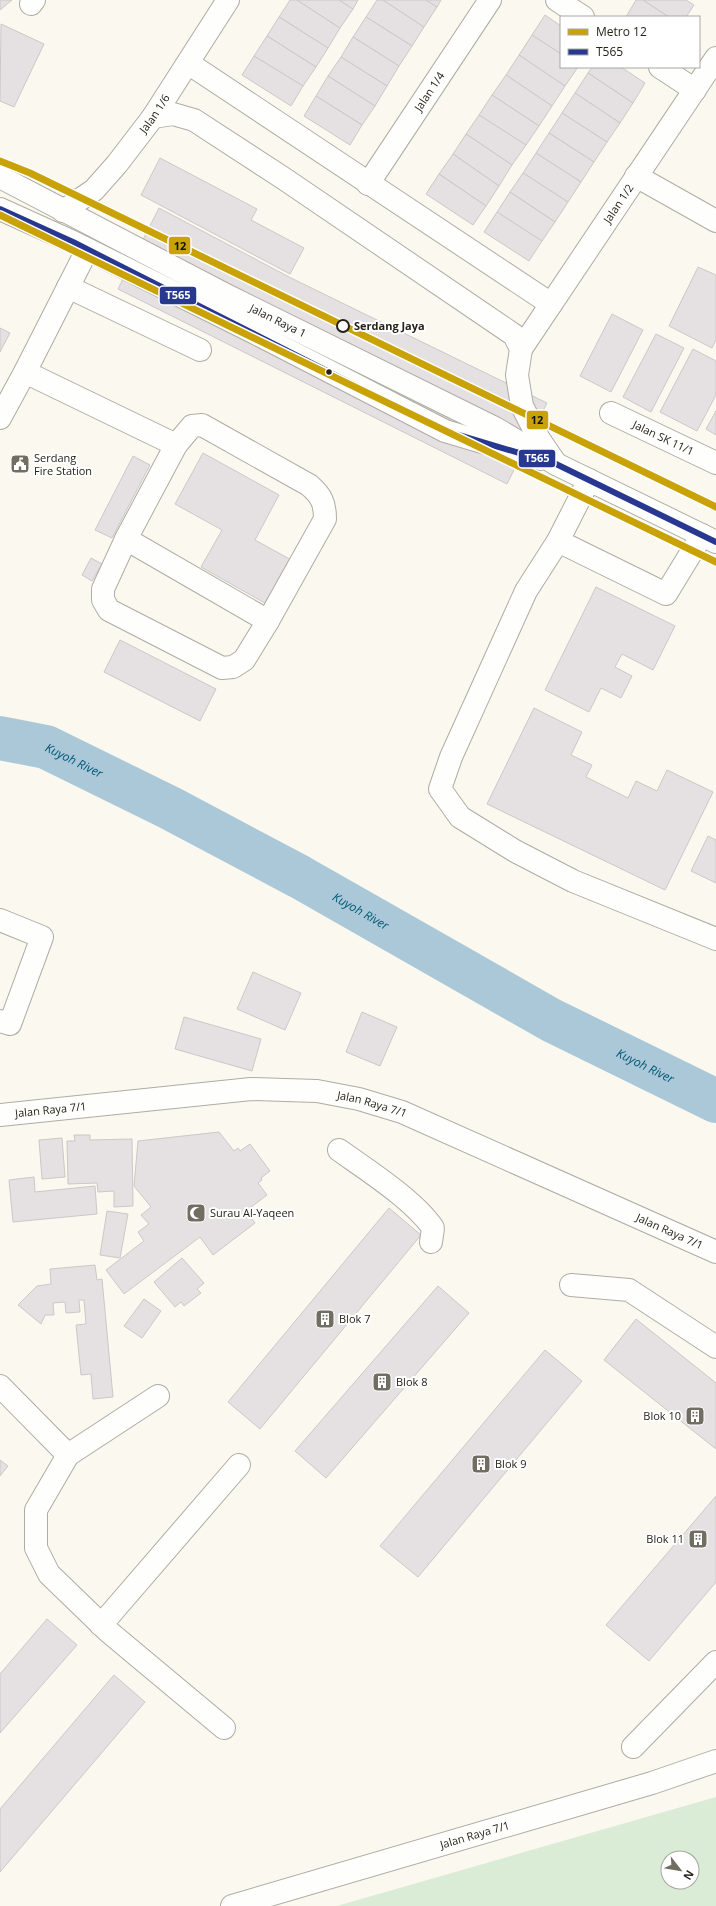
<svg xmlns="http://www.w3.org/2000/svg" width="716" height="1906" font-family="'Open Sans',sans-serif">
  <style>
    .green { fill: #daebd6; fill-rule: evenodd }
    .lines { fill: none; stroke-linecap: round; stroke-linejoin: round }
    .river { stroke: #aac8d7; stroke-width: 44 }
    .building { fill: #e5e0e1; stroke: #ccc8c8 }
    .minor-casing { stroke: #aeaca3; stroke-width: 24 }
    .major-casing { stroke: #aeaca3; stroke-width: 24 }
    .minor { stroke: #fefefd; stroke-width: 22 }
    .major { stroke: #fefefd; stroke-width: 22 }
    .bus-1-casing { stroke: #fff; stroke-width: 9 }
    .bus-1 { stroke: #283890; stroke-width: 6 }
    .metro-1-casing { stroke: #fff; stroke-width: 10 }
    .metro-1 { stroke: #c8a206; stroke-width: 7 }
    .stop-dot { fill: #fff; stroke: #252318; stroke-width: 2 }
    .bus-dot { fill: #252318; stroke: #fff; stroke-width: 1.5 }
    .labels { text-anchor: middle; stroke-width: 4; stroke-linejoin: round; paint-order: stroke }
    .street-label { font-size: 11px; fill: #252318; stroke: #fff }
    .stop-label { font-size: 11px; font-weight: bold; fill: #252318; stroke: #fff; text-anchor: start }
    .poi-label { font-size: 11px; fill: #252318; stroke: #fff; text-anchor: start }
    .water-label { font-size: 12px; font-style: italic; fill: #00587a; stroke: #fff }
    .line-badge { stroke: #fff; stroke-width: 1.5 }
    .badge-label { font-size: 11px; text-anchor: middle; font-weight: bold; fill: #fff }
    .pale-badge-label { font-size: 11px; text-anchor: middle; font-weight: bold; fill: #111 }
  </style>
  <rect width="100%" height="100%" fill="#faf8ef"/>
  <path class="green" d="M716,1797v109h-379zM668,1858h24v24h-24z"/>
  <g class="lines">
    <path class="river" id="s1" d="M0,738l46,9 124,61 130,69 251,143 165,81"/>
  </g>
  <g class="building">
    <path d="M0,0h12l-12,10z"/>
    <path d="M290,0h7l43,28 -12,20 -49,-31z"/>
    <path d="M297,0h42l14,9 -13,19z"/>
    <path d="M339,0h19l-5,9z"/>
    <path d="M377,0h6l41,27 -12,19 -46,-29z"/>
    <path d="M383,0h43l11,7 -13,20z"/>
    <path d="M426,0h15l-4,7z"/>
    <path d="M636,0h7l26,17h-43z"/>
    <path d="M643,0h43l8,5 -8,12h-17z"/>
    <path d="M545,15l16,11v28l-29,-19z"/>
    <path d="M279,17l49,31 -12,19 -49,-31z"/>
    <path d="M366,17l46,29 -13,20 -46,-29z"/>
    <path d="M1,24l43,20 -30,63 -14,-6z"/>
    <path d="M532,35l29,19v13h17l-13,19 -46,-31z"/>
    <path d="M267,36l49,31 -13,19 -49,-30z"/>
    <path d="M353,37l46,29 -12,20 -46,-29z"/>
    <path d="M519,55l46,31 -13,20 -46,-31z"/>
    <path d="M254,56l49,30 -12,20 -49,-31z"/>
    <path d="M341,57l46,29 -12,20 -47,-30z"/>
    <path d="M592,67h29l24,16 -12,20 -45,-30z"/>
    <path d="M588,73l45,30 -13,20 -45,-30z"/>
    <path d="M506,75l46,31 -13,20 -47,-31z"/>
    <path d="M328,76l47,30 -13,19 -46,-29z"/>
    <path d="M575,93l45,30 -13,19 -45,-29z"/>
    <path d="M492,95l47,31 -13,19 -47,-30z"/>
    <path d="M316,96l46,29 -12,20 -46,-29z"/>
    <path d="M562,113l45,29 -13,20 -45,-29z"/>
    <path d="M479,115l47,30 -14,20 -46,-31z"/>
    <path d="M549,133l45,29 -13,20 -45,-29z"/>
    <path d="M466,134l46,31 -13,21 -46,-32z"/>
    <path d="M536,153l45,29 -13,20 -45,-29z"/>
    <path d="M453,154l46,32 -13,20 -47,-32z"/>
    <path d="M160,158l97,51 -6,11 53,28 -14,26 -149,-79z"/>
    <path d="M523,173l45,29 -13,20 -45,-30z"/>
    <path d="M439,174l47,32 -13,19 -47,-31z"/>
    <path d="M510,192l45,30 -13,19 -45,-29z"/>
    <path d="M159,208l132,70 256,125 -40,81 -389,-195z"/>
    <path d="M497,212l45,29 -13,20 -45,-29z"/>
    <path d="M698,267l18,8v65l-4,8 -43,-22z"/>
    <path d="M612,314l31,16 -32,62 -31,-16z"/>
    <path d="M0,328l10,5 -10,19z"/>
    <path d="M656,334l28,14 -33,64 -28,-15z"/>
    <path d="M693,349l23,12v34l-19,36 -37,-19z"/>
    <path d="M716,411v24l-10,-6z"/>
    <path d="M203,453l76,42 -24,45 40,22 -25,44 -69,-39 21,-37 -47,-26z"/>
    <path d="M133,456l17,9 -38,73 -17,-8z"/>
    <path d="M91,558l11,6 -10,17 -10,-6z"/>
    <path d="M596,587l79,39 -22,44 -31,-16 -7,13 17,9 -11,22 -20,-10 -12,24 -44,-22z"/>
    <path d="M120,640l96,49 -16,32 -96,-49z"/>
    <path d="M534,708l48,24 -11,23 21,10 -6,12 42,21 8,-17 21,10 10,-21 46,22 -48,98 -178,-86z"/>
    <path d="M708,836l8,4v43l-25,-12z"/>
    <path d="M253,972l48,21 -16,37 -48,-21z"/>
    <path d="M362,1012l35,15 -17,39 -34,-14z"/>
    <path d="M184,1017l77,22 -9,32 -77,-22z"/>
    <path d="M219,1132l15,19 4,-3 2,3 10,-7 20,27 -9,7 1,2 -4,3 9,12 -21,16 9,12 -42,32 -13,-18 -76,57 -18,-24 38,-29 -6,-9 11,-8 -8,-9 10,-8 -17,-21 4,-45z"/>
    <path d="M74,1135h16v5l42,-1 1,67 -19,1v-16l-16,1 -1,-9 -29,1 -1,-43h8z"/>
    <path d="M62,1138l3,39 -23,2 -3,-39z"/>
    <path d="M34,1177l1,15 60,-6 2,28 -84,8 -4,-42z"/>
    <path d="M389,1208l32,27 -161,194 -32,-27z"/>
    <path d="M107,1211l21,3 -8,44 -20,-3z"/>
    <path d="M182,1258l22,25 -7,6 4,4 -17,13 -3,-4 -6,5 -21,-25z"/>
    <path d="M95,1265l2,15 5,-1 11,118 -20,2 -2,-25 -10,1 -5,-50 10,-1 -2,-24h-5l1,12 -14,1 -1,-11 -12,1 1,12h-9l-4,9 -23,-19 19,-19 14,-2 -1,-15z"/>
    <path d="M438,1286l31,27 -143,165 -31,-27z"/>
    <path d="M144,1299l17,12 -19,27 -18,-12z"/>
    <path d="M636,1319l80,64v66l-112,-89z"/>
    <path d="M545,1350l37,31 -164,196 -38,-31z"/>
    <path d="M0,1460l8,6 -8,10z"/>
    <path d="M716,1496v86l-67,79 -43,-36z"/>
    <path d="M47,1619l30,26 -77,88v-59z"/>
    <path d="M114,1675l31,27 -145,170v-63z"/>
  </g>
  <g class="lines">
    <defs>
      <g id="minor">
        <path d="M557,0l26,17"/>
        <path d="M31,4l3,-4"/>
        <path d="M188,63l363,241"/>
        <path d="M660,67l35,23"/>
        <path d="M153,117l20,-3 21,6 89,58 231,157 7,14 -4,26 5,31 17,33 17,25"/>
        <path d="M636,176l80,45"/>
        <path id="s2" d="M368,184l122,-184"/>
        <path d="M0,209l73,33 182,91 190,98 95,28"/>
        <path id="s3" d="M63,211l31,-21 23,-26 36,-47 75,-117"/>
        <path d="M68,287l132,63"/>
        <path id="s4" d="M521,349l195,-291"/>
        <path d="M25,372l62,-122"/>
        <path id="s5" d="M611,413l105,50"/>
        <path d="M0,418l25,-46 151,73"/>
        <path d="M202,425l107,60c13,11 16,19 16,34l-57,102 -24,39 -11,7 -11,1 -113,-58 -6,-10v-11l23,-50 50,-94 16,-19z"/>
        <path d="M702,535l-36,59 -108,-53 -32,50 -75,166 -11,32 20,28 55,34 58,30 143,58"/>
        <path d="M126,539l142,82"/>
        <path d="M558,541l31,-61"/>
        <path d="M0,920l42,17 -32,87 -10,-3"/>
        <path id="s6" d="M0,1115l251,-26 66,2 42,8 43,13 314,140"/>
        <path d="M339,1150c28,20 75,50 94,78l-2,14"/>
        <path d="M571,1285l58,5 87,57"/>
        <path d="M0,1386l68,69 90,-59"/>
        <path d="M68,1455l-32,55v38l13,26 60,58 115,96"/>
        <path d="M101,1625l138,-160"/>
        <path d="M633,1747l83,-85"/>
        <path id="s7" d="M232,1906l420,-123 64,-22"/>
      </g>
      <g id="major">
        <path id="s8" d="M0,177l226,118 269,133 61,36 160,78"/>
      </g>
    </defs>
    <use href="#minor" class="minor-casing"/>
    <use href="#major" class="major-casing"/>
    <use href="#minor" class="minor"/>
    <use href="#major" class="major"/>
    <defs>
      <path id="bus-1" d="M0,209l73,33 372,189 111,33 160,78"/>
    </defs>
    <use href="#bus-1" class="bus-1-casing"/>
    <use href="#bus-1" class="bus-1"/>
    <defs>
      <g id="metro-1">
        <path d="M0,161l30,12 686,334"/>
        <path d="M0,215l716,347"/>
      </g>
    </defs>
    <use href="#metro-1" class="metro-1-casing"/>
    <use href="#metro-1" class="metro-1"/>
  </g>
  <defs>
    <symbol id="civic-square" viewBox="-11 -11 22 22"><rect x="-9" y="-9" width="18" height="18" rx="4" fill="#706e63" stroke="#fff"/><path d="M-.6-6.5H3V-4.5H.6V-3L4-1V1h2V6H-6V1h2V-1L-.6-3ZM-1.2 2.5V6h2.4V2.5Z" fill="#fff"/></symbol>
    <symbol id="mosque-square" viewBox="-11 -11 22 22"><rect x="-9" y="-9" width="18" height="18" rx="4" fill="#706e63" stroke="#fff"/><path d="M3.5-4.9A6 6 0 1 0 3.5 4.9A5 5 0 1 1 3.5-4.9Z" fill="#fff"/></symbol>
    <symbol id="building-square" viewBox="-11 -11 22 22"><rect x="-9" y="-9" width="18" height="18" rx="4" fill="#706e63" stroke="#fff"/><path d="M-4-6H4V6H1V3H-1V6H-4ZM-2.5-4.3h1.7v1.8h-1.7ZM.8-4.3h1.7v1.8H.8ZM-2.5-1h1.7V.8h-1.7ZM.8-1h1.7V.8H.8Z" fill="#fff"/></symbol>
  </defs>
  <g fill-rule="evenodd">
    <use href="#civic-square" x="9" y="453" width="22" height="22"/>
    <use href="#mosque-square" x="185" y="1202" width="22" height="22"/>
    <use href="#building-square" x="314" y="1308" width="22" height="22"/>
    <use href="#building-square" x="371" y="1371" width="22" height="22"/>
    <use href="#building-square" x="684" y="1405" width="22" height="22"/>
    <use href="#building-square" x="470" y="1453" width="22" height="22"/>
    <use href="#building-square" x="687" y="1528" width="22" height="22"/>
  </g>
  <circle class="stop-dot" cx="343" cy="326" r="6"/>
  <circle class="bus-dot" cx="329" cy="372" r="3.5"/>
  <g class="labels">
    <g class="street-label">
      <text dy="4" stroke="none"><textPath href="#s2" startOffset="111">Jalan 1/4</textPath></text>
      <text dy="4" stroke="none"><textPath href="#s3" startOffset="135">Jalan 1/6</textPath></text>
      <text dy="4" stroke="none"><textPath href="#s4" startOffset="175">Jalan 1/2</textPath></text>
      <text dy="4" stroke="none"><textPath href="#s8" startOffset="313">Jalan Raya 1</textPath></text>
      <text dy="4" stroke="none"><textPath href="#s5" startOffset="58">Jalan SK 11/1</textPath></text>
      <text dy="4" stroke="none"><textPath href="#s6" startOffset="375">Jalan Raya 7/1</textPath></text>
      <text dy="4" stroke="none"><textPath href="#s6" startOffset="51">Jalan Raya 7/1</textPath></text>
      <text dy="4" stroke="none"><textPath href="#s6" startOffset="699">Jalan Raya 7/1</textPath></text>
      <text dy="4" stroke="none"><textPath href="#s7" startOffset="253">Jalan Raya 7/1</textPath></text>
    </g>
    <g class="stop-label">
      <text x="354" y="330">Serdang Jaya</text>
    </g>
    <g class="poi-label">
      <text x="34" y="462">Serdang<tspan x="34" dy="13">Fire Station</tspan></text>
      <text x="210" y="1217">Surau Al-Yaqeen</text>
      <text x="339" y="1323">Blok 7</text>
      <text x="396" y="1386">Blok 8</text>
      <text x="681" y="1420" text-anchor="end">Blok 10</text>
      <text x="495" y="1468">Blok 9</text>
      <text x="684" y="1543" text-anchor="end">Blok 11</text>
    </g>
    <g class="water-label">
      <text dy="4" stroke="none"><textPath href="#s1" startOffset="78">Kuyoh River</textPath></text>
      <text dy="4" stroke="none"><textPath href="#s1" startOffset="402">Kuyoh River</textPath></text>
      <text dy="4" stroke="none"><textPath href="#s1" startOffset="726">Kuyoh River</textPath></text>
    </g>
  </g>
  <g class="line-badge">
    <rect x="168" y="236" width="23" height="19" rx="4" fill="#c8a206"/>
    <rect x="159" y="286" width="38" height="19" rx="4" fill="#283890"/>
    <rect x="526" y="410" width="23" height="20" rx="4" fill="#c8a206"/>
    <rect x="518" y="449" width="38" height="19" rx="4" fill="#283890"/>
  </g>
  <g class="badge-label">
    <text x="178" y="299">T565</text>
    <text x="537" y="462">T565</text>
  </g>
  <g class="pale-badge-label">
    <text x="180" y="250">12</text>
    <text x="537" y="424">12</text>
  </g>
  <rect x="560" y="16" width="140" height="52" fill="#ffffff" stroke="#a8a7a3"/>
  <rect x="568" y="29" width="20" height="6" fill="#c8a206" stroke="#a8a7a3"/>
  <text x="596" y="36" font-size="12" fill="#252318">Metro 12</text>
  <rect x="568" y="49" width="20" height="6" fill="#283890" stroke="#a8a7a3"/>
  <text x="596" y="56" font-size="12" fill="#252318">T565</text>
  <g transform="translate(680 1870) rotate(121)"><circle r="19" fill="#ffffff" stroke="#a8a7a3"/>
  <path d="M0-3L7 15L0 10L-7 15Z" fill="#706e63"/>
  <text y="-6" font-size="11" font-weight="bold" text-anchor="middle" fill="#252318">N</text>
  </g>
</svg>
